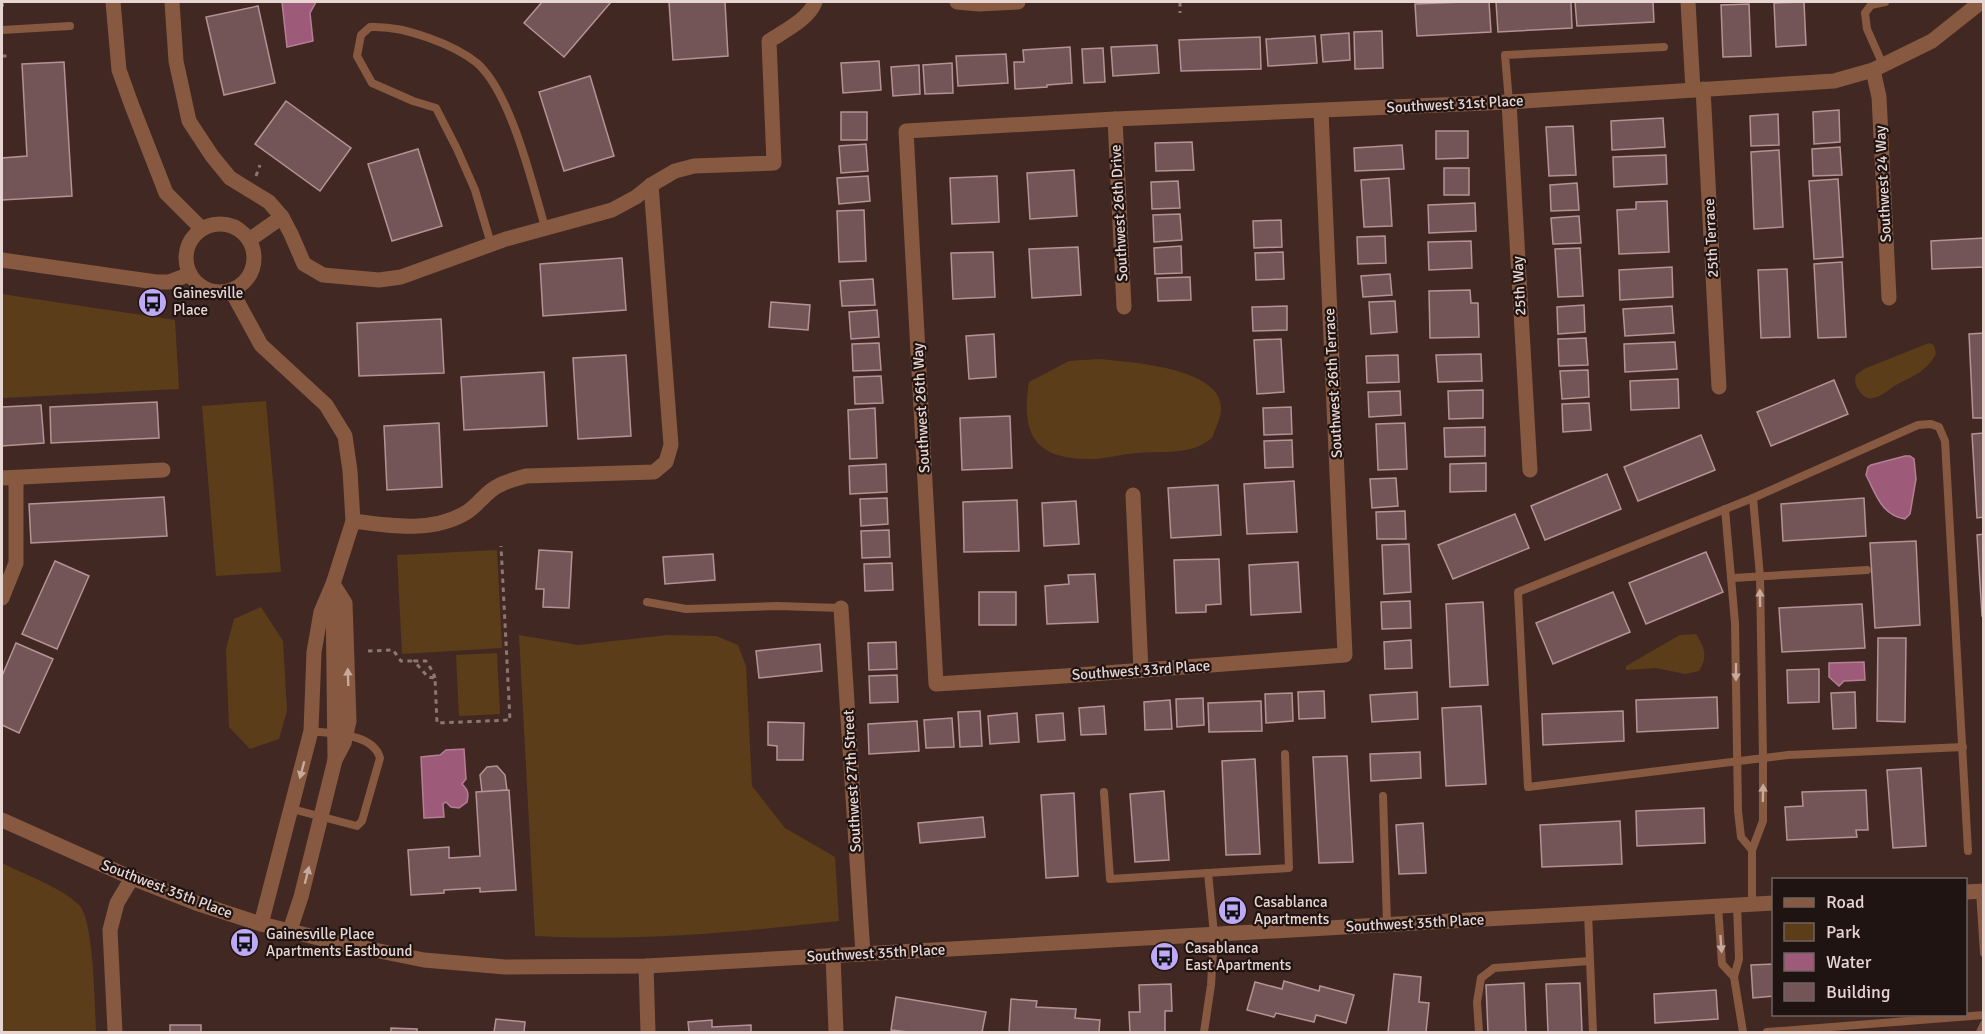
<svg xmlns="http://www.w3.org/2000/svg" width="1985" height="1034" font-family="Signika,sans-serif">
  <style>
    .green { fill: #5b3d19 }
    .water { fill: #9e5a79; stroke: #b47f94; stroke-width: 1.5 }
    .building { fill: #735558; stroke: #b49296; stroke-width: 1.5 }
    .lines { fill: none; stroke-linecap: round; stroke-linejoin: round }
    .path { stroke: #8d7773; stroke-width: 3; stroke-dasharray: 4.5 4.5; stroke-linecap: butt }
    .service { stroke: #865940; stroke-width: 8 }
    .minor { stroke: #865940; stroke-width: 15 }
    .tertiary { stroke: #865940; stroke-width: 15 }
    .oneway { fill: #c5aa9f }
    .labels { text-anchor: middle; stroke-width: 4.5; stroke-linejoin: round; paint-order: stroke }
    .street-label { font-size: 15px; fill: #e7d5d2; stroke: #201412 }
    .poi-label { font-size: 15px; fill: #e7d5d2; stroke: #201412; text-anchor: start }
  </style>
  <rect width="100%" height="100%" fill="#422823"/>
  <g class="green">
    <path d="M2,294l173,26 4,69 -177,9z"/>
    <path d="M1929,343l5,2 2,9c-10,18 -23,22 -40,31 -10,6 -25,22 -36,7 -4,-5 -6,-10 -4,-17l8,-6z"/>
    <path d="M1099,359c29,3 126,8 122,52 -1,9 -6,18 -9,27 -5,3 -10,7 -15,9 -19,7 -41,4 -61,6 -13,1 -27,5 -41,6 -57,1 -75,-20 -66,-77l40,-21z"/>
    <path d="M266,401l15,171 -65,4 -14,-170z"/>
    <path d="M497,550l5,98 -100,6 -5,-99z"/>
    <path d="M261,607l22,34 4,70 -8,28 -29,10 -21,-22 -3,-78 8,-30z"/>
    <path d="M1696,634c9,14 12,23 3,37l-14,3 -29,-6 -30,2v-4l54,-31z"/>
    <path d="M519,635l59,10 89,-10 49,1 22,9 8,21 6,120 33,42 50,29 4,64c-101,11 -202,21 -304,15z"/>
    <path d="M497,653l3,61 -41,2 -3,-61z"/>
    <path d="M2,863c23,12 59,24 77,42 15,14 16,104 17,127h-94z"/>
  </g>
  <g class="water">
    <path d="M282,2h34l-6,11 3,28 -26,6z"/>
    <path d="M1905,456h5l4,3 2,20 -6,35 -5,5c-24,-4 -29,-25 -39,-44l2,-8 3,-2z"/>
    <path d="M1864,662l1,18 -21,1 -5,5 -10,-9v-14z"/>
    <path d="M464,749l2,30 -4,5c6,6 7,9 5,18l-8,6 -8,-1 -5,-5 -3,2 1,13 -20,1 -3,-61 19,-2 6,-5z"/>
  </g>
  <g class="building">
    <path d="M542,2h69l-47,55 -40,-34z"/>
    <path d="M669,2h56l3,54 -55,4z"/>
    <path d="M1463,2h26l2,30 -74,4 -2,-32z"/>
    <path d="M1496,2h75l1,26 -74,4z"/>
    <path d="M1575,2h78l1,20 -77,4z"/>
    <path d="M1804,2l2,43 -30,2 -2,-44z"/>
    <path d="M1749,4l2,52 -28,1 -2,-52z"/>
    <path d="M258,6l17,77 -51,12 -18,-78z"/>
    <path d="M1382,31l1,37 -28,1 -1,-37z"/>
    <path d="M1349,33l1,27 -27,2 -2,-27z"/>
    <path d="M1315,36l2,27 -49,3 -2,-27z"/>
    <path d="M1260,37l1,32 -80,2 -2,-31z"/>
    <path d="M1157,45l2,28 -46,3 -2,-29z"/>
    <path d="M1070,47l2,36 -25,2v2l-32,2 -1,-27h10l-1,-12z"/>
    <path d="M1103,48l2,34 -21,1 -2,-34z"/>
    <path d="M1006,54l2,29 -50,3 -2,-30z"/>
    <path d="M879,61l2,29 -38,3 -2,-30z"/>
    <path d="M64,62l8,134 -70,4v-42l25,-2 -5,-92z"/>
    <path d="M952,63l1,30 -28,1 -2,-29z"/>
    <path d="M919,65l1,29 -27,2 -2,-29z"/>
    <path d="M590,76l24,80 -50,15 -25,-79z"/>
    <path d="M286,101l65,47 -31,43 -65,-47z"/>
    <path d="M1839,110l1,32 -26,2 -1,-32z"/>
    <rect x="841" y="112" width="26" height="28"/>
    <path d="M1778,114l1,31 -28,1 -1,-30z"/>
    <path d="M1663,118l2,29 -53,3 -1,-29z"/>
    <path d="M1573,126l3,49 -27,1 -3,-49z"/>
    <path d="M1436,131h32v27l-32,1z"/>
    <path d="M1192,142l2,28 -38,1 -1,-28z"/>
    <path d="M866,144l2,27 -27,2 -2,-27z"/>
    <path d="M1402,145l2,24 -49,2 -1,-23z"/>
    <path d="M1840,147l2,28 -29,1 -1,-27z"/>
    <path d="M418,149l24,77 -50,15 -24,-77z"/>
    <path d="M1779,150l4,77 -29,2 -3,-77z"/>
    <path d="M1666,155l1,29 -53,3 -1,-30z"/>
    <rect x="1444" y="168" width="25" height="27"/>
    <path d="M1074,170l3,46 -47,3 -3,-46z"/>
    <path d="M868,176l2,25 -31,3 -2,-26z"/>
    <path d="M997,176l2,46 -47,2 -2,-46z"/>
    <path d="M1389,178l3,48 -28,1 -3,-47z"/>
    <path d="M1838,179l5,78 -29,2 -5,-78z"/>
    <path d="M1178,181l2,27 -28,1 -1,-27z"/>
    <path d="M1577,183l2,27 -28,1 -1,-26z"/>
    <path d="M1667,201l2,51 -50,2 -2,-44 19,-1v-7z"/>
    <path d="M1475,203l1,28 -47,2 -1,-28z"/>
    <path d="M864,210l2,51 -27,1 -2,-51z"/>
    <path d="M1180,214l2,26 -28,2 -1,-27z"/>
    <path d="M1579,216l2,27 -28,1 -2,-26z"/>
    <path d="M1281,220l1,27 -28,1 -1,-27z"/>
    <path d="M1385,236l1,27 -28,1 -1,-27z"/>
    <path d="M1984,238v29l-52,2 -1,-28z"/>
    <path d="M1471,241l1,27 -43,2 -1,-28z"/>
    <path d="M1181,246l1,27 -27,1 -1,-26z"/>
    <path d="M1078,247l3,48 -49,3 -3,-49z"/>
    <path d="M1580,248l3,48 -25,1 -3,-48z"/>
    <path d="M993,252l2,45 -42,2 -2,-46z"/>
    <path d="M1283,252l1,27 -28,1 -1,-27z"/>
    <path d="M622,258l4,52 -83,6 -3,-52z"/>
    <path d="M1842,262l4,75 -28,1 -4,-74z"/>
    <path d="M1672,267l1,30 -53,3 -1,-30z"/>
    <path d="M1787,269l3,68 -29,1 -3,-68z"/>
    <path d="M1390,274l2,21 -29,2 -2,-21z"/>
    <path d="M1190,277l1,23 -33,1 -1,-23z"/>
    <path d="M873,279l2,26 -33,1 -2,-25z"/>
    <path d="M1470,290l1,13h7l1,34 -49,1 -1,-47z"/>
    <path d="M1395,301l2,31 -26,2 -2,-32z"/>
    <path d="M771,302l39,3 -2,25 -39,-3z"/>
    <path d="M1584,305l1,27 -27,2 -1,-27z"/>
    <path d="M1287,306v24l-34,1 -1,-24z"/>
    <path d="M1672,306l2,27 -49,3 -2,-27z"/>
    <path d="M877,310l2,27 -28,2 -2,-27z"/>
    <path d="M441,319l3,54 -85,3 -2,-53z"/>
    <path d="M1984,333v85h-11l-4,-84z"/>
    <path d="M994,334l2,43 -27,2 -3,-43z"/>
    <path d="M1586,338l2,27 -29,1 -1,-27z"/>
    <path d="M1281,339l3,53 -27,2 -3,-54z"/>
    <path d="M1675,342l2,27 -52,3 -1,-28z"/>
    <path d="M879,343l2,27 -28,1 -1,-27z"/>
    <path d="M1481,354l1,27 -44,1 -2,-27z"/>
    <path d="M626,355l5,81 -53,3 -5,-81z"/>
    <path d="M1398,355l1,27 -32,1 -1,-27z"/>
    <path d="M1588,370l1,27 -27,2 -2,-28z"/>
    <path d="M544,372l3,54 -83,4 -3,-53z"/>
    <path d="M881,376l2,27 -28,1 -1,-27z"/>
    <path d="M1678,379l1,29 -48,2 -1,-29z"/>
    <path d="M1834,380l14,34 -77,32 -14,-34z"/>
    <path d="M1483,390v28l-34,1 -1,-28z"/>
    <path d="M1400,391l1,24 -32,2 -1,-25z"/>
    <path d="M157,402l2,36 -108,5 -1,-36z"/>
    <path d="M1589,403l2,27 -28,2 -1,-28z"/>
    <path d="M41,405l3,38 -42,3v-39z"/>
    <path d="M1291,407l1,27 -28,1 -1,-27z"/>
    <path d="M875,408l2,50 -27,1 -2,-49z"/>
    <path d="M1010,416l2,52 -50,2 -2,-52z"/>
    <path d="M439,423l3,64 -55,3 -3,-64z"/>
    <path d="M1405,423l2,46 -29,1 -2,-46z"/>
    <path d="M1485,427v29l-40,1 -1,-29z"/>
    <path d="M1984,433v84l-7,1 -5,-84z"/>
    <path d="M1701,435l14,35 -77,31 -14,-34z"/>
    <path d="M1292,440l1,27 -28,1 -1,-27z"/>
    <path d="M1486,463v28l-36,1v-28z"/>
    <path d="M886,464l1,28 -37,2 -1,-28z"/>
    <path d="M1607,474l14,35 -76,31 -14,-34z"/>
    <path d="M1396,478l2,28 -26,2 -2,-29z"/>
    <path d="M1294,481l3,51 -50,2 -3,-50z"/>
    <path d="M1218,485l3,50 -50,3 -3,-50z"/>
    <path d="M164,497l3,39 -136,7 -2,-39z"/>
    <path d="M887,498l1,26 -27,2 -1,-27z"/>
    <path d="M1864,498l2,38 -83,5 -2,-37z"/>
    <path d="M1017,500l2,51 -55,1 -1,-50z"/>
    <path d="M1076,501l3,43 -35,2 -2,-43z"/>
    <path d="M1405,511l1,28h-29l-1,-27z"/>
    <path d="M1515,514l14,34 -76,31 -15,-34z"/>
    <path d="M889,530l1,27 -28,1 -1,-27z"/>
    <path d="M1984,534v82h-2l-5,-81z"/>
    <path d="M1916,541l4,84 -45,3 -5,-85z"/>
    <path d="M1409,544l2,48 -27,2 -2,-49z"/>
    <path d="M539,550l33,2 -3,56 -26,-1 1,-18h-8z"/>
    <path d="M1706,552l17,40 -77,32 -17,-41z"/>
    <path d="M713,554l2,26 -50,4 -2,-27z"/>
    <path d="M1219,559l2,45 -15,1v7l-30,1 -2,-53z"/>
    <path d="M55,561l34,15 -32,73 -35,-15z"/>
    <path d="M1298,562l3,50 -50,3 -2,-50z"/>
    <path d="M892,563l1,27 -28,1 -1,-27z"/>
    <path d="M1095,574l3,48 -51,2 -2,-38 24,-2 -1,-9z"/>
    <rect x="979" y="592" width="37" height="33"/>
    <path d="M1613,592l17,40 -77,32 -17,-41z"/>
    <path d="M1410,601l1,27 -29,1 -1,-27z"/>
    <path d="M1483,602l5,83 -38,2 -4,-83z"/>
    <path d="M1862,604l3,44 -83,4 -3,-44z"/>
    <path d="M1878,638h28l-1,84 -28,-1z"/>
    <path d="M1411,640l1,28 -27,1 -1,-27z"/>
    <path d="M896,642l1,27 -28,1 -1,-27z"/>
    <path d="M16,643l37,16 -34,74 -17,-8v-49z"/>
    <path d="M820,644l2,27 -63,7 -3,-27z"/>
    <path d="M1819,669v33l-31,1 -1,-33z"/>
    <path d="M897,675l1,27 -28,1 -1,-27z"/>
    <path d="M1324,691l1,27 -26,1 -1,-27z"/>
    <path d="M1417,692l1,27 -46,3 -2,-27z"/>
    <path d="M1855,692l1,36 -23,1 -2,-36z"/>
    <path d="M1292,693l1,28 -27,2 -1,-29z"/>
    <path d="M1717,697l1,31 -81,4 -1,-32z"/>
    <path d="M1203,698l1,27 -27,2 -1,-28z"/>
    <path d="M1170,700l2,29 -27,1 -1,-28z"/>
    <path d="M1261,701l1,30 -53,1 -1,-29z"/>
    <path d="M1104,706l2,28 -25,1 -2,-27z"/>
    <path d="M1481,706l5,78 -40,2 -4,-78z"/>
    <path d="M980,711l2,35 -22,1 -2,-35z"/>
    <path d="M1623,711l1,30 -81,4 -1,-31z"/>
    <path d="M1017,713l2,29 -29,2 -2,-28z"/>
    <path d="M1063,713l2,27 -27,2 -2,-27z"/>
    <path d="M952,718l2,29 -28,1 -2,-28z"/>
    <path d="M917,721l2,30 -50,3 -1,-30z"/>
    <path d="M768,722l36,1 -1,37h-26v-14l-9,-1z"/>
    <path d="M1420,752l1,26 -50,3 -1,-27z"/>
    <path d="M1347,756l6,106 -34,1 -6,-106z"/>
    <path d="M1255,759l5,95 -34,1 -4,-94z"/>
    <path d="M497,766l8,9 2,15 -25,2 -2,-17 7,-8z"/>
    <path d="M1921,768l5,78 -33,2 -6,-78z"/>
    <path d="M509,790l7,100 -36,2v-4l-36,2v3l-33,2 -3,-45 41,-3v11l31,-2 -4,-64z"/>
    <path d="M1866,790l2,40h-12l1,7 -70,3 -2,-33 18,-1 -1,-14z"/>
    <path d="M1164,791l5,69 -34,2 -5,-68z"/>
    <path d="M1074,793l4,83 -32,2 -5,-83z"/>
    <path d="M1704,808l1,35 -68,3 -1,-35z"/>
    <path d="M983,817l2,20 -65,6 -2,-20z"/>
    <path d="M1620,821l2,43 -80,3 -2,-42z"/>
    <path d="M1423,823l3,50 -27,1 -3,-49z"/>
    <path d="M1774,964v32l-21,2 -2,-33z"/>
    <path d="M1394,974l27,3 -2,25 10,1 -3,29h-38z"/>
    <path d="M1284,981l35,10 1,-5 34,9 -8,28 -30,-8 -2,7 -38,-9 -2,4 -27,-7 8,-28 27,7z"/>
    <path d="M1524,983l2,49h-38l-2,-47z"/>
    <path d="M1580,983l2,49h-34l-2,-48z"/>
    <path d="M1171,984l1,27h-7v21h-35l-1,-20h11l-1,-27z"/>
    <path d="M1716,990l2,29 -63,4 -1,-29z"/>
    <path d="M896,997l90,15 -4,20h-74l-17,-2z"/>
    <path d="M1011,999l26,2 -1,6 40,2 -1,9 25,2 -1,12h-90z"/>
    <path d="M496,1019l29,3 -1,10h-30z"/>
    <path d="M712,1020v7l39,-2v7h-62l-1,-10z"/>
    <rect x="170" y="1025" width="31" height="7"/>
    <path d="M391,1028l26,1v3h-26z"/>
  </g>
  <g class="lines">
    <g class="path">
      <path d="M1180,2v11"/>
      <path d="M2,5h2"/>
      <path d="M2,56h5"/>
      <path d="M256,176l4,-11"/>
      <path d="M368,651l25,-1 8,11h13"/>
      <path d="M435,678l-2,-6 -7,-11h-12l14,16 7,1 2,45 73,-3 -9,-174"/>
    </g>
    <g class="service">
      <path d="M2,30l68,-4"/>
      <path d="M1883,65l-16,-36 -2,-16 6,-8 14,-3"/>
      <path d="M1509,102l-4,-47 159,-8"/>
      <path d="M491,244l-16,-54 -18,-41 -21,-41 -23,-7 -41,-18 -15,-27 4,-21 9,-8c21,-1 39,4 59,11 17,6 33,13 48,25 34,30 55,120 68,164"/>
      <path d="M1725,509l10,114 3,188 3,26 11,13"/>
      <path d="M1733,578l134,-8"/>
      <path d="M647,602l39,7 91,-3 64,2"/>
      <path d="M1963,747l-175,8 -260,32 -10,-195 235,-94 165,-73 13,-1 8,3 6,14 23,410"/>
      <path d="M1104,792l6,87 179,-11 -4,-114"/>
      <path d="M1383,796l4,128"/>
      <path d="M292,809l65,17 5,-5 18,-63c-7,-25 -47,-24 -69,-27"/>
      <path d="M1980,891l4,62"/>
      <path d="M1752,904v-54l11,-29v-63l-3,-182 -7,-78"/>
      <path d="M1737,905l2,54 -5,18 9,55"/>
      <path d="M1718,906l4,58 12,13"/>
      <path d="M1588,913l5,119"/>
      <path d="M1204,1032l7,-47 3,-51 -6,-61"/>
      <path d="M1479,1032l-2,-30 4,-24 13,-10 95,-7"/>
      <path d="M1767,1032l217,-17"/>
      <path d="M1980,1032l4,-8"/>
    </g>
    <g class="minor">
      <path d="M113,2l6,68 13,36 34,87 36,36"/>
      <path d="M172,2l4,59 13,60 23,35 18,22 39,24 13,15 9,17 13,30 19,11 56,5 22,-3 105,-38 106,-29 24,-13 15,-12 24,-14 19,-5 80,-3 -5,-122c15,-10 40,-22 46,-39"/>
      <path d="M957,2l22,2 39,-2"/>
      <path d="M1688,2l5,88"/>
      <path d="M1873,70l6,27 10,201"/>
      <path d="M1703,89l16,298"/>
      <path d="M1509,102l21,368"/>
      <path d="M1321,111l24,544 -281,21 -128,8 -30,-553 209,-12 394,-17 325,-21 39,-11 59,-29 49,-39"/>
      <path d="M1115,119l9,188"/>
      <circle cx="220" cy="258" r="34"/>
      <path d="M249,240l33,-23"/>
      <path d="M2,260l154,22h13l21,-8"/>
      <path d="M231,290l30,55 65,60 19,31 5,35 3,50 -20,63 -12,28 -7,40 -3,79 -50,193"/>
      <path d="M2,478l161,-8"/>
      <path d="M1133,495l8,175"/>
      <path d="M353,521c38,5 80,12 114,-9 8,-5 14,-13 21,-19 11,-10 24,-13 38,-17l128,-4 12,-10 5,-17 -20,-260"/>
      <path d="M333,590l2,170"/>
      <path d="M2,598l14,-35v-85"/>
      <path d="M841,608l22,346"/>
      <path d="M290,930l11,-33 34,-137 9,-17 5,-22 -4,-118 -12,-19"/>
      <path d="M646,966l2,66"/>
      <path d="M115,1032l-5,-102 7,-27 15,-25"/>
    </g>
    <g class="tertiary">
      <path d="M2,820l130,58 64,25 65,21 74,18 89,18 81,7 141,-1 1128,-63"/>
      <path d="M1966,892l18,-1"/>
      <path d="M833,955l3,77"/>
    </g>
  </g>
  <defs><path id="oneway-solid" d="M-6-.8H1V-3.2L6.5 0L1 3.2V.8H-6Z" transform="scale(1.5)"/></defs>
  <g class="oneway">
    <use href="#oneway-solid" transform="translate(1760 598) rotate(-91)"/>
    <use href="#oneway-solid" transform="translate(1736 672) rotate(90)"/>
    <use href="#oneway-solid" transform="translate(348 677) rotate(-92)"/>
    <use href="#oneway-solid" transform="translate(302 770) rotate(105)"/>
    <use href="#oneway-solid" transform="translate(1763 793) rotate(-89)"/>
    <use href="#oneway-solid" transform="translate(307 875) rotate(-76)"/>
    <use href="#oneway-solid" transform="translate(1721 944) rotate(86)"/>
  </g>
  <defs>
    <symbol id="bus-disc" viewBox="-11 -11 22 22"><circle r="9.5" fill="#bda9f5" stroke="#201412"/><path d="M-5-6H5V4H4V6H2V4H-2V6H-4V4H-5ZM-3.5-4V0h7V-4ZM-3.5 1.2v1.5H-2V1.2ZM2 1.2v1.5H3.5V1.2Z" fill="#111"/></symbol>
  </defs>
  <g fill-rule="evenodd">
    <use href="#bus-disc" x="136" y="286" width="33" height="33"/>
    <use href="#bus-disc" x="1216" y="894" width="33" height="33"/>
    <use href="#bus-disc" x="228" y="926" width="33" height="33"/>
    <use href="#bus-disc" x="1148" y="940" width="33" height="33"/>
  </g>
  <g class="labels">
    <g class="street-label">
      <text transform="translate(1455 104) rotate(-3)" y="5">Southwest 31st Place</text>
      <text transform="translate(1883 184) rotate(-93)" y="5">Southwest 24 Way</text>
      <text transform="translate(1119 213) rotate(-93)" y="5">Southwest 26th Drive</text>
      <text transform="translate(1711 238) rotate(-93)" y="5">25th Terrace</text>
      <text transform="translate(1519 286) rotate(-93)" y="5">25th Way</text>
      <text transform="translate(1333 383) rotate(-93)" y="5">Southwest 26th Terrace</text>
      <text transform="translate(921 408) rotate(-93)" y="5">Southwest 26th Way</text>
      <text transform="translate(1141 670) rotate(-4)" y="5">Southwest 33rd Place</text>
      <text transform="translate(852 781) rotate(-93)" y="5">Southwest 27th Street</text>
      <text transform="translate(167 889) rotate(21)" y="5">Southwest 35th Place</text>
      <text transform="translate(1415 923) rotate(-3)" y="5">Southwest 35th Place</text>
      <text transform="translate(876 953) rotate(-3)" y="5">Southwest 35th Place</text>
    </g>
    <g class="poi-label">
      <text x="173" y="298">Gainesville<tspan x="173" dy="17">Place</tspan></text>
      <text x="1254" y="907">Casablanca<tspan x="1254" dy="17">Apartments</tspan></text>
      <text x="266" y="939">Gainesville Place<tspan x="266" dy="17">Apartments Eastbound</tspan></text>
      <text x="1185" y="953">Casablanca<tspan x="1185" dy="17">East Apartments</tspan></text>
    </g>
  </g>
  <rect width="1985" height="1034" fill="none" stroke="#e7d5d2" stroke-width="6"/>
  <rect x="1772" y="878" width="195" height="138" fill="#201412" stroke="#70615f" stroke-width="1.5"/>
  <rect x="1784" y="898" width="30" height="9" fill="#865940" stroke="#70615f" stroke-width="1.5"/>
  <text x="1826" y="908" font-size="18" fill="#e7d5d2">Road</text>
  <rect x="1784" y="923" width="30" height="18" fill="#5b3d19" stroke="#70615f" stroke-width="1.5"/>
  <text x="1826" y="938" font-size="18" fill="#e7d5d2">Park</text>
  <rect x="1784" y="953" width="30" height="18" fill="#9e5a79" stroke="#70615f" stroke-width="1.5"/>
  <text x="1826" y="968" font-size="18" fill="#e7d5d2">Water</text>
  <rect x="1784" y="983" width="30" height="18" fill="#735558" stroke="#70615f" stroke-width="1.5"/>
  <text x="1826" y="998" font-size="18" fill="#e7d5d2">Building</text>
</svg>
